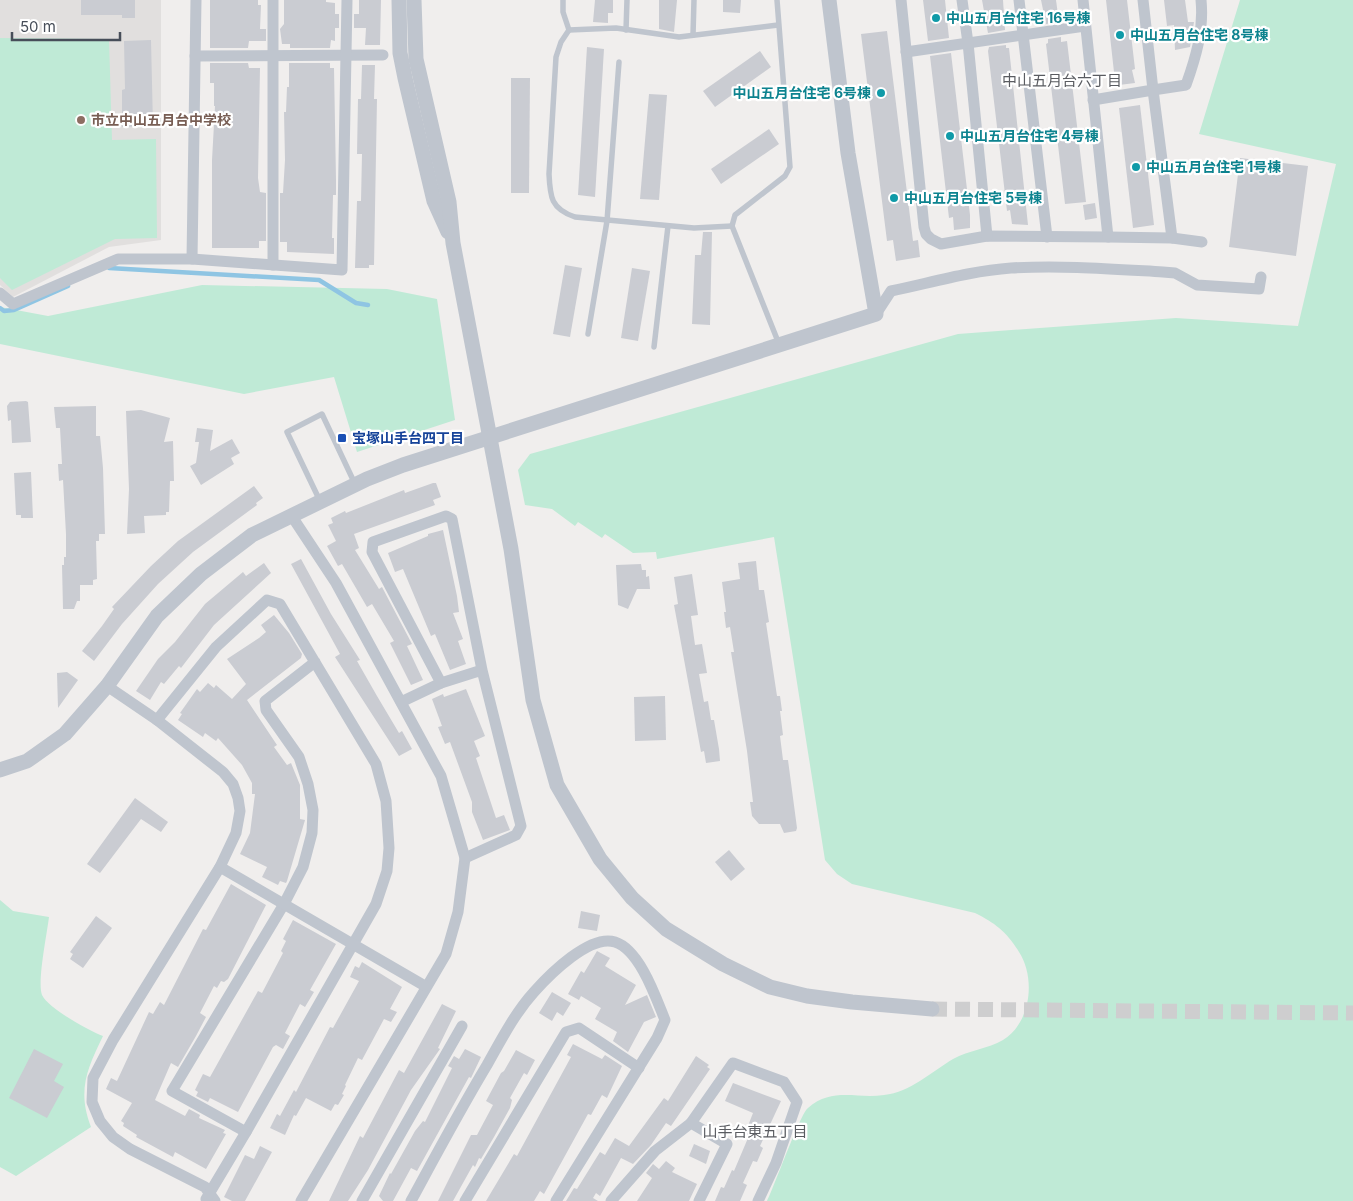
<svg xmlns="http://www.w3.org/2000/svg" width="1353" height="1201" font-family="Inter,'Noto Sans JP',sans-serif">
  <style>
    .education { fill: #e1dfde }
    .green { fill: #bfead6 }
    .lines { fill: none; stroke-linecap: round; stroke-linejoin: round }
    .stream { stroke: #8fc5e3; stroke-width: 4.5 }
    .building { fill: #caccd2 }
    .tertiary-tunnel { stroke: #cececf; stroke-width: 15; stroke-dasharray: 15 8; stroke-linecap: butt }
    .service { stroke: #bfc5ce; stroke-width: 5.5 }
    .minor { stroke: #bfc5ce; stroke-width: 11 }
    .tertiary { stroke: #bfc5ce; stroke-width: 15 }
    .culture-dot { fill: #0f9aa8; stroke: #fff; stroke-width: 2 }
    .education-dot { fill: #8d6e63; stroke: #fff; stroke-width: 2 }
    .transit-dot { fill: #1a4fb4; stroke: #fff; stroke-width: 2 }
    .labels { text-anchor: middle; stroke-width: 4.5; stroke-linejoin: round; paint-order: stroke }
    .culture-label { font-size: 14px; font-weight: bold; fill: #0d838f; stroke: #fff; text-anchor: start }
    .education-label { font-size: 14px; font-weight: bold; fill: #785e54; stroke: #fff; text-anchor: start }
    .transit-label { font-size: 14px; font-weight: bold; fill: #164399; stroke: #fff; text-anchor: start }
    .neighbourhood-label { font-size: 15px; fill: #5a5c61; stroke: #fff }
  </style>
  <rect width="100%" height="100%" fill="#f0eeed"/>
  <path class="education" d="M0,0h161v240l-52,7 -96,50 -13,-12z"/>
  <g class="green">
    <path d="M1240,0h113v1201h-586c8,-16 33,-87 41,-93 24,-21 48,-9 76,-13 27,-3 47,-23 69,-36 16,-9 35,-10 50,-19 28,-17 33,-62 16,-88 -12,-20 -24,-29 -44,-39l-123,-29 -15,-10 -12,-14 -51,-323 -117,22 -1,-7 -23,1 -28,-19 -3,4 -24,-16 -3,4 -23,-17 -27,-4 -7,-35 12,-16 428,-120 218,-16 122,8 38,-162 -137,-30z"/>
    <path d="M0,38l109,1 3,101 44,-1 1,99 -42,1 -103,51 -12,-12z"/>
    <path d="M202,285l185,4 50,10 18,121 -98,32 -23,-75 -90,17 -244,-50v-37l48,9z"/>
    <path d="M0,900l13,11 36,6c-2,17 -12,65 -7,78 6,13 47,36 61,41 -16,33 -26,55 -12,91l-75,49 -16,-9z"/>
  </g>
  <g class="lines">
    <g class="stream">
      <path d="M109,268l210,12 37,23 12,2"/>
      <path d="M0,308l4,3 10,-1 54,-24"/>
    </g>
  </g>
  <g class="building">
    <path d="M81,0h54v18h-13v-3h-41z"/>
    <path d="M210,0h48v5h3l-1,24h6v12h-17l-1,7h-38z"/>
    <path d="M284,0h42v2l9,1v11h4v14h-4v13l-4,-1 -1,8h-40v-4h-8l-2,-15 4,-5z"/>
    <path d="M359,0h22l-1,45h-15l1,-17h-12v-14h5z"/>
    <path d="M595,0h18v13h-5v10l-15,-1z"/>
    <path d="M659,0h18l-3,32 -15,-3z"/>
    <path d="M723,0h18l-1,13 -17,-1z"/>
    <path d="M923,0h22l4,38 -21,3z"/>
    <path d="M982,0h21l2,30 -17,3z"/>
    <path d="M1041,0h15l3,22 -13,2z"/>
    <path d="M1106,0h21l8,69 -3,1 3,13 -16,2 -1,-13h-4z"/>
    <path d="M1164,0h21l3,22h6l-4,25 -15,3 -1,-25 -7,1z"/>
    <path d="M887,31l26,210 5,-1 2,17 -24,4 -3,-21 -6,1 -26,-207z"/>
    <path d="M1061,37v5l6,-1 19,161 -21,2 -19,-160 2,-1v-4z"/>
    <path d="M151,40l2,86 -31,1v-37l3,-1 -1,-48z"/>
    <path d="M1006,45v3h3l19,177 -16,-1 -2,-14 -3,1 -19,-160 1,-4z"/>
    <path d="M587,47l17,2 -9,148 -17,-2z"/>
    <path d="M760,51l11,16 -56,40 -12,-16z"/>
    <path d="M951,53l19,162v13l-16,2 -1,-13 -4,1 -19,-162z"/>
    <path d="M210,63h38l1,5h11l-2,110 2,14 6,1v48h-7v7h-47v-88l3,-54h-1v-23h-4z"/>
    <path d="M289,63h41v5h4l2,112v15h-3l-1,43h2v16l-47,-2v-10h-7v-49h3l2,-33 -1,-48h2l1,-25h2z"/>
    <path d="M362,65h13l-1,34h3l-3,166h-5v3h-14l2,-67h4l1,-47h-5l1,-55h3z"/>
    <path d="M511,78h19l-1,115h-18z"/>
    <path d="M649,94l18,1 -8,105 -19,-1z"/>
    <path d="M1140,105l14,120 -21,3 -14,-120z"/>
    <path d="M769,129l10,15 -58,40 -10,-15z"/>
    <path d="M1240,158l68,8 -12,90 -67,-9z"/>
    <path d="M1095,203l2,15 -12,2 -2,-15z"/>
    <path d="M703,232h9l-2,93 -18,-1 3,-69h6z"/>
    <path d="M565,265l17,3 -12,69 -17,-3z"/>
    <path d="M632,268l18,3 -12,70 -17,-3z"/>
    <path d="M26,401l2,1 3,40 -19,1 -1,-23 -3,1 -1,-15 3,-4z"/>
    <path d="M96,406v30h4l3,32 2,66h-6v7h-3l1,38 -4,1v5h-13v16h-3l-3,8h-11l-1,-44h2v-8h2v-23l-3,-54 -4,1 -1,-17h4l-2,-36h-4l-2,-21z"/>
    <path d="M141,410l29,8 -6,24 9,-1 1,40h-4l-1,31h-3v3l-22,1 1,17 -18,1 2,-45 -3,-78z"/>
    <path d="M197,428l16,2 -3,21 22,-12 8,14 -9,5 3,6 -33,21 -11,-19 6,-3 3,-21h-4z"/>
    <path d="M31,472l2,46h-12v-3h-5l-2,-42z"/>
    <path d="M433,483h3l5,14 -8,3 2,5 -81,29 5,14 -4,2 24,39 3,-2 30,57 -5,2 16,34 -12,5 -21,-42 4,-2 -22,-37 -5,3 -25,-43 -4,2 -11,-20 9,-5 -8,-16 5,-2 -2,-5 14,-7 1,2 58,-23 1,3z"/>
    <path d="M254,486l9,12 -7,5 1,2 -64,47 -35,32 -36,40 -28,37 -12,-10 20,-25 12,-17 -2,-2 39,-41 27,-25z"/>
    <path d="M443,530l14,66 2,16 -6,1 10,26 -5,2 8,23 -16,6 -15,-36 -4,2 -28,-67 -8,3 -7,-19 40,-17v-2z"/>
    <path d="M301,559l30,55 29,46 -3,1 20,35 22,37 3,-2 10,18 -13,7 -64,-99 5,-3 -49,-90z"/>
    <path d="M756,561l3,29h5l5,32 -3,1 11,73h3l2,15h-2l3,24 -3,1 3,24h5l9,68 -1,3 -12,2 -4,-9h-21l-7,-8 -2,-14h3l-6,-51 -16,-99h3l-4,-25 -4,1 -2,-16h2l-4,-30 18,-3 -2,-16z"/>
    <path d="M264,563l7,10 -57,52 -33,43 -2,-2 -15,18 -3,-2 -11,18 -14,-9 22,-32 17,-17 30,-38 38,-32 3,4z"/>
    <path d="M641,564l1,6h4v7l3,-1 1,13h-13l-9,20 -10,-4 -2,-40z"/>
    <path d="M692,574l6,41 -7,1 4,29 7,-1 5,29 -8,1 5,28 4,-1 3,19h3l5,29 1,12 -14,2 -2,-12 -3,1 -27,-147 4,-1 -4,-27z"/>
    <path d="M274,615l15,18 13,21 -1,4 -54,42 30,45 -3,2 13,18 4,-2 9,22v34l5,1 -18,61 -1,2 -6,-2 -2,4 -16,-8 5,-10 -27,-13 10,-21 5,-39h-3v-11l-10,-18 -24,-27 -2,3 -11,-8 -2,4 -25,-17 4,-6 -2,-1 17,-24 3,3 8,-9 6,5 2,-3 16,14 14,-15 -19,-25 32,-21 7,-6 -5,-7z"/>
    <path d="M67,672l11,8 -20,28 -1,-35z"/>
    <path d="M466,689l19,47 -11,5 6,15 -4,2 20,60 8,-3 6,15 -27,10 -11,-28v-10l-22,-60 -5,2 -7,-17 4,-1 -10,-27 11,-5 1,3z"/>
    <path d="M665,696l1,44 -31,1 -1,-44z"/>
    <path d="M135,798l33,24 -7,10 -20,-13 -41,54 -13,-9z"/>
    <path d="M729,850l16,19 -14,12 -16,-19z"/>
    <path d="M231,884l35,21 -38,74 -4,3 -3,-1 -4,7 -3,-2 -14,27 6,4 -10,19 -18,31 -7,-4 -16,37 30,16 4,-7 11,6 -1,3 26,12 -2,3 3,1 -20,35 -31,-17 -2,5 -37,-20 1,-2 -14,-9 1,-3 -3,-2 11,-18 -26,-14 5,-11 6,3 32,-69 4,2 7,-12 4,3 39,-76 3,1z"/>
    <path d="M581,911l19,4 -3,16 -19,-3z"/>
    <path d="M96,916l16,12 -29,40 -13,-9 3,-5 -3,-2z"/>
    <path d="M293,920l43,24 -26,46 4,2 -9,15 -5,-3 -15,29 5,3 -7,13 -7,-4 -3,2 -35,65 -28,-14 -2,4 -12,-6 2,-4 -3,-2 8,-16 7,3 48,-86 4,2 21,-40 -2,-2 5,-10 -3,-2z"/>
    <path d="M597,951l13,7 -5,8 31,19 -11,20 22,-10 9,22 -12,5 -16,30 -15,-11 4,-9 -22,-13 6,-11 -20,-12 -2,4 -11,-6 13,-23 3,2z"/>
    <path d="M362,962l40,25 -12,22 7,3 -6,10 -7,-3 -22,41 -4,-2 -13,27 1,1 -4,8 2,1 -6,10 -3,-1 -4,7 -25,-13 -10,18 -2,-1 -9,20 -15,-7 7,-14 3,2 14,-26 2,2 34,-65 3,1 26,-47 -9,-4 5,-11 4,2z"/>
    <path d="M552,992l19,11 -8,13 -6,-4 -5,9 -13,-8z"/>
    <path d="M442,1004l14,7 -18,37 2,1 -29,41 -43,80 -20,31h-19l31,-65 3,2 36,-68 5,3z"/>
    <path d="M573,1044l29,15 3,-4 17,11 -15,32 -5,-3 -11,20 -3,-1 -44,80 -4,-3 -6,10h-48l28,-47 3,2 54,-99 -4,-2z"/>
    <path d="M34,1049l29,15 -9,17 10,6 -17,31 -38,-20z"/>
    <path d="M465,1049l16,8 -10,21 -2,-1 -52,94 -6,-3 -18,33h-10l-4,-5 11,-23 1,1 24,-43 8,-10 2,1 27,-54 -4,-2 6,-10 5,3z"/>
    <path d="M516,1050l19,10 -8,15 -3,-2 -14,25 2,2 -2,8 -16,29 -13,22 -2,-1 -4,9 -2,-2 -20,36h-15l33,-66h6l16,-30 -7,-4 15,-28 3,-2z"/>
    <path d="M696,1056l13,9 -2,2 3,2 -39,57 -5,-3 -15,22 -18,19 -12,-6 -21,38 -4,-3 -3,5 5,3h-32l8,-13 3,1 23,-37 5,3 10,-17 14,8 35,-48 4,3z"/>
    <path d="M733,1083l48,18 -21,45 3,2 -6,14 -4,-1 -10,22 4,2 -7,16h-25l6,-14 3,1 8,-18 2,1 14,-33 -4,-2 9,-23 -28,-12z"/>
    <path d="M694,1144l16,7 -4,13 -17,-8z"/>
    <path d="M260,1146l12,6 -27,49h-13l-8,-4 21,-42 9,4z"/>
    <path d="M666,1161l9,7 -3,4 25,12 -8,17h-52l15,-23 -6,-5 7,-9 6,5z"/>
  </g>
  <g class="lines">
    <path class="tertiary-tunnel" d="M932,1009l421,4"/>
    <g class="service">
      <path d="M563,0v12l6,18 47,-2 63,9 99,-12"/>
      <path d="M777,0l13,167 -5,9 -50,39 -3,11 47,118"/>
      <path d="M569,30l-8,12 -5,15 -7,117c1,23 2,35 26,43l119,11 38,-2"/>
      <path d="M626,30l1,-30"/>
      <path d="M693,35l1,-35"/>
      <path d="M588,334l19,-113 12,-159"/>
      <path d="M654,347l14,-121"/>
      <path d="M320,501l-33,-69 35,-18 33,70"/>
    </g>
    <g class="minor">
      <path d="M901,0l23,227 2,7 5,5 10,5 46,-8 121,1 -25,-237"/>
      <path d="M962,0l6,43 19,193"/>
      <path d="M1019,0l28,237"/>
      <path d="M906,52l179,-26"/>
      <path d="M195,56l188,-1"/>
      <path d="M1093,100l60,-10 -10,-90"/>
      <path d="M1108,237l64,1 30,4"/>
      <path d="M1172,238l-19,-148 33,-5c10,-28 18,-55 15,-85"/>
      <path d="M192,259l4,-259"/>
      <path d="M273,265v-265"/>
      <path d="M0,293l13,11 105,-45h74l150,11 5,-270"/>
      <path d="M876,314l15,-23c39,-8 79,-20 120,-23 50,-3 101,1 152,4l12,1 22,12 62,4 2,-12"/>
      <path d="M291,515l45,68 105,193 24,82 -7,54 -12,42 -145,247"/>
      <path d="M107,686l50,34 66,52 10,12 5,14 2,13 -4,22 -16,34 -107,173 -20,38 -1,24 8,19 13,16 17,12 75,38 10,14"/>
      <path d="M401,702l40,-19"/>
      <path d="M157,720l59,-73 51,-47 13,4 96,160 10,37 3,47 -2,23 -11,33 -130,228 -74,-41 112,-187 19,-37 9,-34 1,-23 -5,-26 -9,-27 -33,-47 -1,-9 50,-39"/>
      <path d="M465,858l51,-23 5,-9 -39,-156 -30,-151 -6,-3 -73,26 -1,10 69,131 41,-13"/>
      <path d="M220,867l205,119"/>
      <path d="M691,1123l42,-60 51,19 13,20 -21,61 -18,38"/>
      <path d="M206,1199l40,-67"/>
      <path d="M362,1201l100,-175"/>
      <path d="M411,1201c25,-46 49,-91 76,-136 14,-25 28,-52 47,-73 16,-18 56,-58 81,-50 25,8 41,56 50,78l-8,18 -101,163"/>
      <path d="M465,1201l101,-169 13,-4 60,40"/>
      <path d="M611,1201l44,-50 36,-28 36,21 -28,57"/>
    </g>
    <g class="tertiary">
      <path d="M399,0l1,53 5,25 29,123 14,31"/>
      <path d="M414,0l2,59 33,143 4,41 58,306 22,151 24,85 43,74 32,39 34,31 57,35 47,23 37,9 45,6 80,7"/>
      <path d="M0,770l27,-9 38,-27 42,-48 50,-70 44,-42 51,-39 115,-56 36,-14 473,-151 -28,-161 -19,-153"/>
    </g>
  </g>
  <g class="culture-dot">
    <circle cx="936" cy="18" r="5"/>
    <circle cx="1120" cy="35" r="5"/>
    <circle cx="881" cy="93" r="5"/>
    <circle cx="950" cy="136" r="5"/>
    <circle cx="1136" cy="167" r="5"/>
    <circle cx="894" cy="198" r="5"/>
  </g>
  <circle class="education-dot" cx="81" cy="120" r="5"/>
  <rect class="transit-dot" x="337" y="433" width="10" height="10" rx="2.5"/>
  <g class="labels">
    <g class="culture-label">
      <text x="946" y="23">中山五月台住宅 16号棟</text>
      <text x="1130" y="40">中山五月台住宅 8号棟</text>
      <text x="871" y="98" text-anchor="end">中山五月台住宅 6号棟</text>
      <text x="960" y="141">中山五月台住宅 4号棟</text>
      <text x="1146" y="172">中山五月台住宅 1号棟</text>
      <text x="904" y="203">中山五月台住宅 5号棟</text>
    </g>
    <g class="education-label">
      <text x="91" y="125">市立中山五月台中学校</text>
    </g>
    <g class="transit-label">
      <text x="352" y="443">宝塚山手台四丁目</text>
    </g>
    <g class="neighbourhood-label">
      <text x="1062" y="86">中山五月台六丁目</text>
      <text x="755" y="1137">山手台東五丁目</text>
    </g>
  </g>
  <path d="M12 32v8h108v-8" fill="none" stroke="#474e59" stroke-width="2.5"/>
  <text x="20" y="32" font-size="15" fill="#474e59" stroke="#ffffff" stroke-width="4" paint-order="stroke">50 m</text>
</svg>
